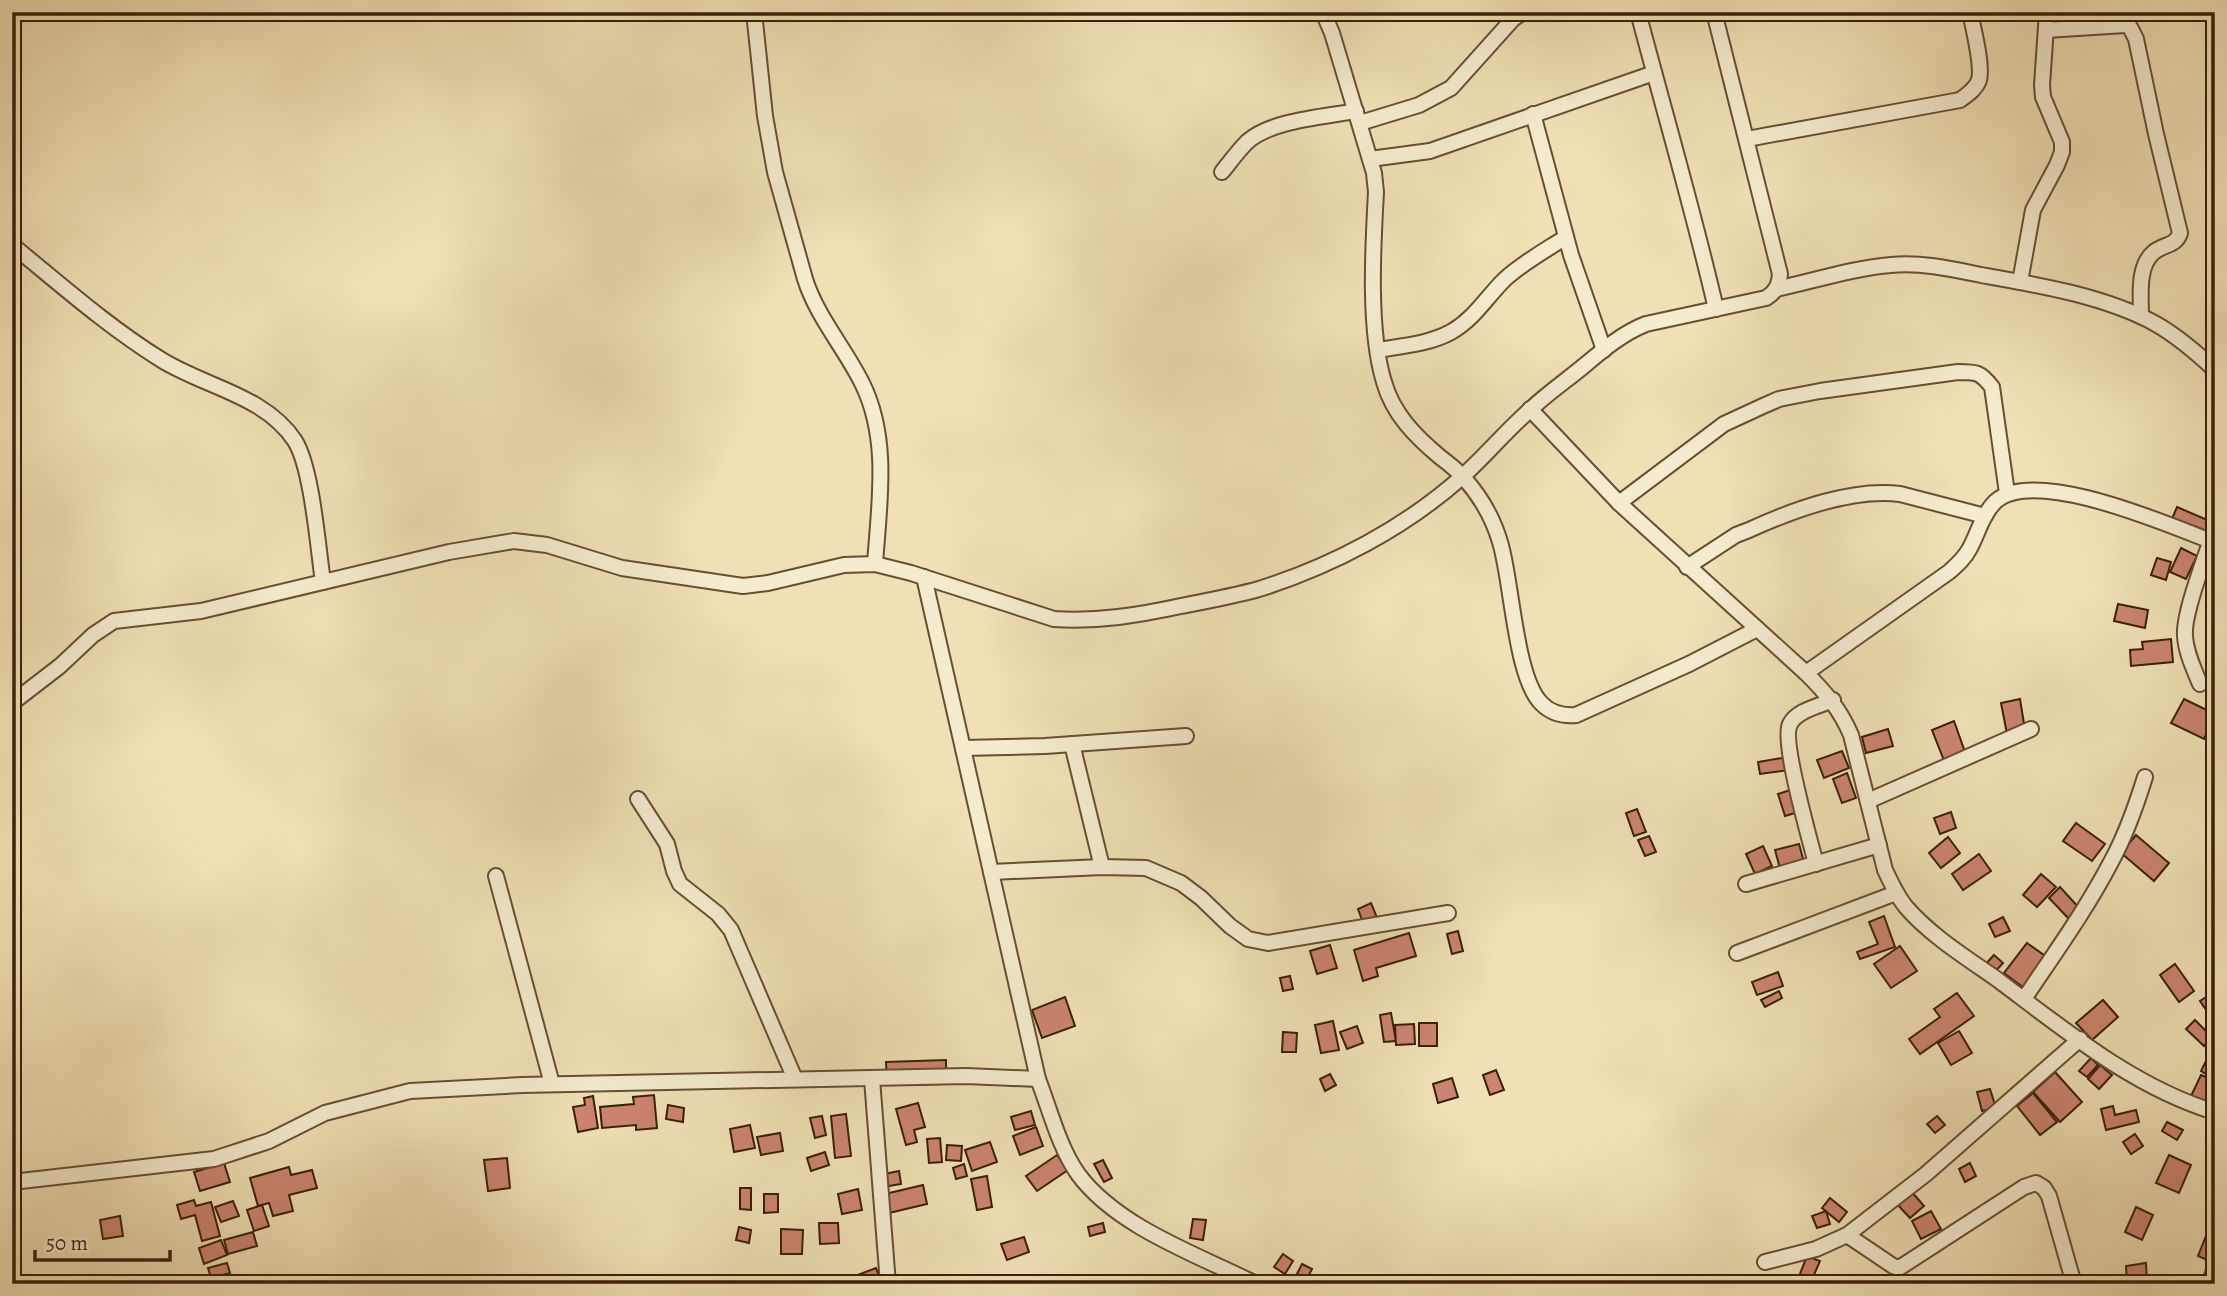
<svg xmlns="http://www.w3.org/2000/svg" width="2227" height="1296" font-family="Alegreya,serif">
  <style>
    .building { fill: #cb8470; stroke: #3a1f07; stroke-width: 2 }
    .lines { fill: none; stroke-linecap: round; stroke-linejoin: round }
    .minor-casing { stroke: #674f32; stroke-width: 18 }
    .minor { stroke: #f5ebcf; stroke-width: 14 }
  </style>
  <rect width="100%" height="100%" fill="#efe0b5"/>
  <filter id="stains"><feTurbulence type="fractalNoise" baseFrequency=".00286" numOctaves="4"/><feColorMatrix values="0 0 0 0 .2 0 0 0 0 .09 0 0 0 0 .02 0 0 0 .5 -.17"/></filter>
  <radialGradient id="worn" r=".72"><stop offset=".6" stop-color="#630" stop-opacity="0"/><stop offset="1" stop-color="#630" stop-opacity=".3"/></radialGradient>
  <g class="building">
    <path d="M2177,507l35,15 -8,18 -35,-14z"/>
    <path d="M2181,548l16,8 -11,23 -16,-7z"/>
    <path d="M2157,558l14,4 -5,18 -15,-5z"/>
    <path d="M2118,604l30,6 -3,18 -31,-7z"/>
    <path d="M2171,639l2,23 -42,4 -1,-16 13,-1 -1,-7z"/>
    <path d="M2020,699l6,37 -18,3 -7,-36z"/>
    <path d="M2184,699l31,15 -11,25 -33,-16z"/>
    <path d="M1954,721l12,34 -21,8 -13,-33z"/>
    <path d="M1888,729l5,17 -27,7 -4,-16z"/>
    <path d="M1842,751l7,17 -25,10 -7,-18z"/>
    <path d="M1788,757l2,13 -30,4 -2,-12z"/>
    <path d="M1847,773l9,25 -14,5 -9,-24z"/>
    <path d="M1796,788l6,23 -17,5 -7,-22z"/>
    <path d="M1637,809l9,23 -12,4 -8,-23z"/>
    <path d="M1951,812l5,16 -16,6 -6,-16z"/>
    <path d="M2076,823l29,21 -13,17 -29,-20z"/>
    <path d="M2136,835l33,28 -15,18 -33,-28z"/>
    <path d="M1649,836l7,16 -11,4 -7,-16z"/>
    <path d="M1948,837l12,16 -19,15 -12,-15z"/>
    <path d="M1799,844l6,22 -24,6 -6,-22z"/>
    <path d="M1763,846l9,20 -17,8 -9,-20z"/>
    <path d="M1979,854l12,17 -28,19 -11,-16z"/>
    <path d="M2041,874l15,13 -19,20 -14,-12z"/>
    <path d="M2060,887l20,22 -11,10 -20,-21z"/>
    <path d="M1371,903l9,22 -14,6 -8,-22z"/>
    <path d="M1884,916l11,31 -35,12 -3,-7 21,-8 -9,-22z"/>
    <path d="M2003,917l7,14 -15,6 -6,-13z"/>
    <path d="M1458,931l5,20 -11,3 -5,-20z"/>
    <path d="M1409,933l7,23 -40,12 2,8 -15,5 -9,-31z"/>
    <path d="M2027,943l21,15 -24,30 -20,-15z"/>
    <path d="M1330,945l7,23 -20,6 -7,-23z"/>
    <path d="M1900,946l17,25 -26,17 -17,-24z"/>
    <path d="M1994,955l9,8 -10,11 -9,-8z"/>
    <path d="M2175,964l19,27 -15,11 -19,-27z"/>
    <path d="M1778,972l5,14 -26,9 -5,-13z"/>
    <path d="M1290,976l3,13 -10,2 -3,-13z"/>
    <path d="M1779,991l3,7 -17,9 -4,-7z"/>
    <path d="M2215,991v24l-4,2 -11,-16z"/>
    <path d="M1957,993l17,23 -54,38 -11,-15 31,-22 -6,-8z"/>
    <path d="M1065,997l10,29 -33,12 -10,-28z"/>
    <path d="M2103,1000l15,17 -26,23 -16,-17z"/>
    <path d="M1391,1013l5,28 -12,1 -4,-27z"/>
    <path d="M2195,1020l17,17 -8,9 -18,-17z"/>
    <path d="M1333,1021l6,29 -18,3 -6,-28z"/>
    <rect x="1419" y="1023" width="18" height="23"/>
    <path d="M1414,1024l1,20 -19,1 -1,-20z"/>
    <path d="M1357,1026l6,17 -16,6 -7,-17z"/>
    <path d="M1959,1031l13,22 -21,12 -13,-22z"/>
    <path d="M1283,1032l14,1 -1,19h-14z"/>
    <path d="M2208,1057l7,4v18l-14,-8z"/>
    <path d="M2091,1058l7,7 -11,12 -8,-6z"/>
    <path d="M946,1060v24l-59,1 -1,-23z"/>
    <path d="M2100,1065l12,10 -13,14 -11,-10z"/>
    <path d="M1496,1070l8,20 -14,5 -7,-20z"/>
    <path d="M2055,1072l27,30 -22,20 -27,-30z"/>
    <path d="M1330,1074l6,11 -11,6 -5,-12z"/>
    <path d="M2201,1075l14,6v20l-3,5 -21,-10z"/>
    <path d="M1452,1078l6,19 -20,6 -5,-19z"/>
    <path d="M1990,1089l6,19 -14,3 -5,-19z"/>
    <path d="M2033,1093l24,29 -17,13 -23,-29z"/>
    <path d="M654,1095l3,33 -21,2v-5l-34,3 -2,-21 34,-3 -1,-7z"/>
    <path d="M593,1096l5,32 -20,4 -5,-25 12,-2 -1,-7z"/>
    <path d="M918,1103l7,24 -11,3 3,12 -11,3 -10,-36z"/>
    <path d="M668,1105l16,3 -1,14 -17,-3z"/>
    <path d="M2113,1106l2,9 21,-5 3,12 -33,8 -5,-21z"/>
    <path d="M1031,1111l4,14 -20,5 -4,-13z"/>
    <path d="M846,1114l5,42 -16,2 -4,-42z"/>
    <path d="M822,1116l4,19 -11,3 -5,-20z"/>
    <path d="M1937,1116l8,9 -10,8 -8,-9z"/>
    <path d="M2167,1122l16,8 -6,10 -15,-9z"/>
    <path d="M750,1125l5,23 -21,4 -4,-23z"/>
    <path d="M2212,1126l3,1v18l-8,-3z"/>
    <path d="M1036,1127l7,19 -23,9 -7,-19z"/>
    <path d="M780,1133l3,18 -22,4 -4,-18z"/>
    <path d="M2135,1134l8,12 -12,8 -8,-12z"/>
    <path d="M940,1138l2,24 -13,1 -2,-24z"/>
    <path d="M990,1142l7,20 -25,9 -7,-21z"/>
    <path d="M947,1145l15,1 -1,15 -15,-1z"/>
    <path d="M825,1152l4,13 -18,6 -4,-13z"/>
    <path d="M1057,1155l11,15 -31,21 -11,-15z"/>
    <path d="M2169,1155l22,10 -12,28 -23,-10z"/>
    <path d="M507,1158l3,30 -22,3 -4,-31z"/>
    <path d="M1103,1160l9,18 -8,4 -10,-18z"/>
    <path d="M224,1163l6,19 -30,9 -6,-19z"/>
    <path d="M1970,1163l6,13 -11,6 -6,-13z"/>
    <path d="M964,1164l3,12 -11,3 -3,-11z"/>
    <path d="M289,1167l2,8 21,-5 5,18 -28,7 4,16 -20,5 -4,-13 -11,3 -8,-28z"/>
    <path d="M899,1171l2,13 -24,4 -2,-12z"/>
    <path d="M987,1176l5,31 -15,3 -6,-31z"/>
    <path d="M923,1185l4,19 -38,9 -4,-19z"/>
    <path d="M740,1188h11v22l-11,-1z"/>
    <path d="M858,1189l4,21 -20,4 -4,-20z"/>
    <path d="M1911,1191l13,15 -14,12 -13,-14z"/>
    <path d="M764,1194h14v18l-14,1z"/>
    <path d="M1830,1198l17,14 -8,10 -17,-14z"/>
    <path d="M194,1200l2,6 15,-4 9,34 -18,5 -7,-26 -14,4 -4,-14z"/>
    <path d="M233,1201l6,15 -18,6 -6,-15z"/>
    <path d="M262,1205l7,21 -15,5 -7,-21z"/>
    <path d="M2136,1207l17,8 -11,25 -17,-8z"/>
    <path d="M1826,1211l4,13 -13,4 -5,-12z"/>
    <path d="M1931,1211l10,18 -20,10 -9,-18z"/>
    <path d="M120,1216l3,20 -20,3 -3,-19z"/>
    <path d="M1193,1219l13,1 -3,20 -13,-2z"/>
    <path d="M12,1220h2l6,25 -8,2z"/>
    <path d="M819,1223h19l1,20 -19,1z"/>
    <path d="M1103,1223l2,9 -15,4 -2,-9z"/>
    <path d="M739,1227l12,3 -2,13 -13,-3z"/>
    <path d="M781,1229l22,1 -1,24h-21z"/>
    <path d="M253,1232l4,14 -29,8 -4,-14z"/>
    <path d="M2206,1236l9,2v5l-8,17 -9,-4z"/>
    <path d="M1024,1237l5,15 -22,8 -6,-16z"/>
    <path d="M221,1240l6,15 -23,9 -5,-16z"/>
    <path d="M1283,1254l10,7 -8,13 -11,-7z"/>
    <path d="M1807,1256l13,5 -10,23h-14z"/>
    <path d="M227,1263l3,10 -19,5 -3,-10z"/>
    <path d="M2146,1263l1,21h-20l-1,-18z"/>
    <path d="M1302,1264l10,5 -8,15h-6l-5,-2z"/>
    <path d="M876,1268l6,16h-48z"/>
    <path d="M1900,1272l5,12h-15l-3,-7z"/>
    <path d="M920,1276l2,8h-21l-1,-3z"/>
  </g>
  <g class="lines">
    <defs>
      <g id="minor">
        <path d="M754,12l11,104 10,56 30,107c12,38 39,68 57,104 28,56 17,121 13,181"/>
        <path d="M1323,12l9,21 42,140 2,19c-3,54 -8,138 8,190 9,32 31,54 56,75 8,6 17,13 24,21 16,18 29,40 36,64 12,38 15,137 42,162 10,10 22,12 34,11l113,-51 68,-35"/>
        <path d="M1638,12c26,99 55,197 78,297"/>
        <path d="M2046,30l79,-5 5,2 6,12 20,95 24,99c-4,13 -16,11 -26,19 -17,14 -13,44 -13,64"/>
        <path d="M1533,114l38,141 33,95"/>
        <path d="M1360,123l59,-18 32,-17 62,-69 10,-7"/>
        <path d="M1747,139l213,-39c7,-5 16,-11 19,-20 4,-14 -6,-53 -9,-68"/>
        <path d="M1370,159l60,-8 224,-78"/>
        <path d="M1222,172c8,-10 16,-21 25,-30 24,-22 78,-25 109,-31"/>
        <path d="M12,245c48,39 95,81 148,114 44,28 105,36 135,82 17,27 23,107 28,141"/>
        <path d="M2020,282l13,-72 24,-45 5,-13v-10l-19,-45 -1,-12 5,-73"/>
        <path d="M1776,289c38,-8 77,-21 115,-24 30,-3 61,4 90,10 57,10 124,21 175,49 21,12 41,29 59,46"/>
        <path d="M1378,350c24,-4 51,-6 73,-18 23,-13 35,-34 53,-52 18,-17 42,-30 62,-43"/>
        <path d="M1530,409l89,94 187,170c19,19 34,36 45,62l34,135c6,13 12,26 21,37 25,29 61,51 92,73 67,50 135,107 217,132"/>
        <path d="M1619,503l105,-79 39,-18 16,-7 41,-8 138,-19c19,0 22,0 34,15l15,106"/>
        <path d="M1687,567l49,-32 13,-5c44,-20 102,-42 151,-36l85,22"/>
        <path d="M924,577l114,502c12,31 21,68 40,95 39,53 120,81 178,110"/>
        <path d="M1806,673l143,-101c8,-7 16,-14 21,-24 8,-15 13,-35 26,-47 40,-34 170,23 215,40"/>
        <path d="M2200,684c-6,-15 -14,-31 -15,-48 -2,-23 22,-83 30,-108"/>
        <path d="M12,703l48,-37 33,-31 21,-14 87,-10 248,-59 65,-11 33,4 75,23 121,18 25,-3 76,-18 31,-1 36,9 143,46c44,3 85,-4 127,-13 26,-5 53,-10 78,-17 73,-23 146,-61 204,-113 23,-21 44,-46 68,-67 17,-16 36,-29 54,-44 19,-16 38,-32 61,-41l120,-26c10,-6 13,-13 14,-24l-66,-262"/>
        <path d="M1072,744l30,123"/>
        <path d="M963,748l82,-2 141,-10"/>
        <path d="M638,799l29,45 7,27 6,13 38,30 13,16 64,149"/>
        <path d="M1868,801l163,-72"/>
        <path d="M1816,864c-6,-24 -35,-124 -26,-140 7,-14 30,-18 43,-24"/>
        <path d="M991,872l111,-5 44,1 35,15 20,15 29,28 18,13 20,4 180,-30"/>
        <path d="M496,876l56,208"/>
        <path d="M1746,884l133,-39"/>
        <path d="M1737,953l159,-60"/>
        <path d="M2024,999c30,-45 62,-89 87,-137 15,-27 25,-56 34,-85"/>
        <path d="M872,1079l16,205"/>
        <path d="M12,1182l202,-23 55,-18 56,-28 85,-22 112,-6 444,-9 72,3"/>
        <path d="M1847,1235l46,31 6,2 125,-81 12,-4 8,5 5,8 25,88"/>
        <path d="M1765,1262l51,-13 31,-14 79,-61 154,-135"/>
        <path d="M2209,1284l6,-16"/>
      </g>
    </defs>
    <use href="#minor" class="minor-casing"/>
    <use href="#minor" class="minor"/>
  </g>
  <rect width="2227" height="1296" fill="none" stroke="#efe0b5" stroke-width="42"/>
  <rect x="14" y="14" width="2199" height="1268" fill="none" stroke="#3a1f07" stroke-width="3.5"/>
  <rect x="21" y="21" width="2185" height="1254" fill="none" stroke="#3a1f07" stroke-width="2"/>
  <path d="M35 1250v10h135v-10" fill="none" stroke="#3a1f07" stroke-width="3.5"/>
  <text x="46" y="1250" font-size="21" fill="#3a1f07" stroke="#f5ebcf" stroke-width="5" paint-order="stroke">50 m</text>
  <rect width="100%" height="100%" filter="url(#stains)"/>
  <rect width="100%" height="100%" fill="url(#worn)"/>
</svg>
